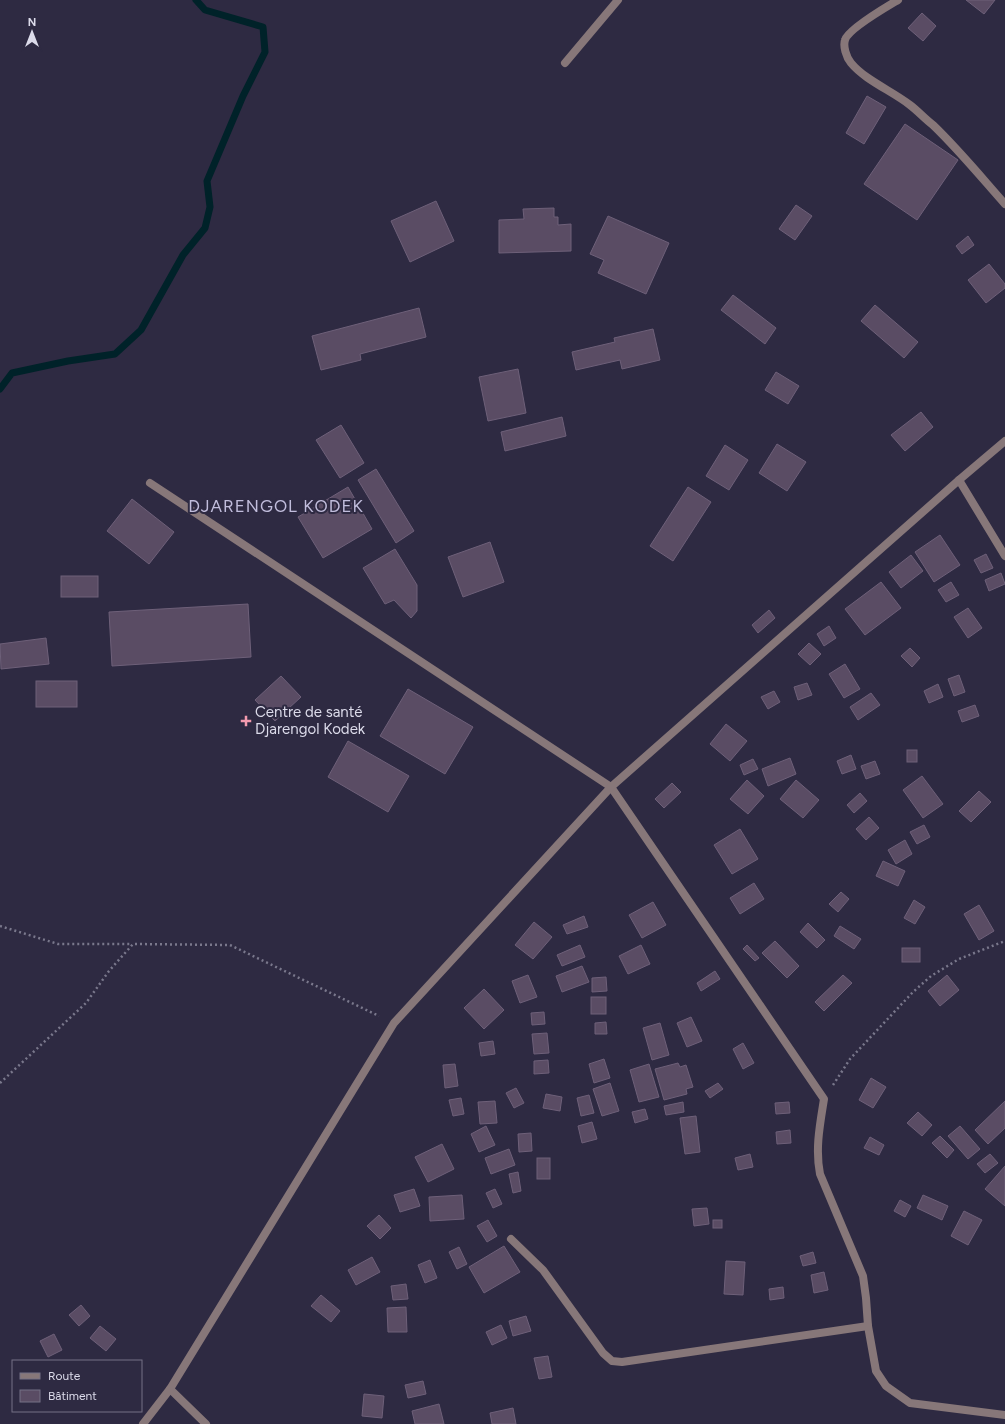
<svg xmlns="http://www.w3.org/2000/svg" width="1005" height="1424" font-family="Figtree,sans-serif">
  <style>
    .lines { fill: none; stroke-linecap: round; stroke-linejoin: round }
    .stream { stroke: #002229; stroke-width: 7 }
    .building { fill: #5a4c64; stroke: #6e6079 }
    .path { stroke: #7a788c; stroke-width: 2.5; stroke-dasharray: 2 3; stroke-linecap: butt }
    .minor { stroke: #877779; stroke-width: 8 }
    .poi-dot { fill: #f29aae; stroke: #2e2a42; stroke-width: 1.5 }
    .labels { text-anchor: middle; stroke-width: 4; stroke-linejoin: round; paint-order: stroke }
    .poi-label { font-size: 15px; fill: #dcdbea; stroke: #2e2a42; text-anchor: start }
    .quarter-label { font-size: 17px; letter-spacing: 1px; fill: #c1bddc; stroke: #2e2a42 }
  </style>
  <rect width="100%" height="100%" fill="#2e2a42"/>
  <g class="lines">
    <path class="stream" d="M0,389l12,-16 56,-12 47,-7 26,-24 42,-75 22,-27 5,-21 -3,-26 36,-85 22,-44 -2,-25 -58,-17 -9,-10"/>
  </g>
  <g class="building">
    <path d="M966,0h29l-11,14z"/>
    <path d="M922,13l14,13 -13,15 -15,-13z"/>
    <path d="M867,96l19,11 -22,37 -18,-11z"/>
    <path d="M905,124l53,36 -41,60 -53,-36z"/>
    <path d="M436,201l18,40 -44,21 -19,-41z"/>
    <path d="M796,205l16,11 -17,24 -16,-11z"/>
    <path d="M554,208v9h4v8l13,-1v27l-72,2v-33l25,-1 -1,-10z"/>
    <path d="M608,216l61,27 -23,51 -48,-21 6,-13 -14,-6z"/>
    <path d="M968,236l6,9 -12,9 -6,-8z"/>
    <path d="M989,264l16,20v4l-19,15 -18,-23z"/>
    <path d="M733,295l43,33 -11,16 -44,-34z"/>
    <path d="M875,305l43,37 -14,16 -43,-37z"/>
    <path d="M419,308l7,29 -66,17 1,6 -40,10 -9,-34z"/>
    <path d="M653,329l7,31 -38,9 -2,-9 -44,10 -4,-18 43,-10 -1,-4z"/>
    <path d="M518,369l8,44 -38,8 -9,-44z"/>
    <path d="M776,372l23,14 -11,18 -23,-14z"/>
    <path d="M921,412l12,15 -28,24 -14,-16z"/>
    <path d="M562,417l4,19 -61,15 -4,-19z"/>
    <path d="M341,425l23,38 -24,15 -24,-38z"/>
    <path d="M777,444l29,18 -19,29 -28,-18z"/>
    <path d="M725,445l23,15 -19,30 -23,-14z"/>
    <path d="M376,469l38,62 -18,12 -38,-63z"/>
    <path d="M348,487l24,42 -49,29 -25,-41z"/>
    <path d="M688,487l23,15 -38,59 -23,-15z"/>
    <path d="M132,499l42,33 -25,32 -42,-33z"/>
    <path d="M940,535l20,30 -26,17 -19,-30z"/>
    <path d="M490,542l14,40 -41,15 -15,-40z"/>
    <path d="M395,549l22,36v26l-6,7 -17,-18 -9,4 -22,-36z"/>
    <path d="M986,554l7,14 -12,5 -7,-13z"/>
    <path d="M911,555l12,16 -22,17 -12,-16z"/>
    <path d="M1001,573l4,11 -16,7 -4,-11z"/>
    <rect x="61" y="576" width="37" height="21"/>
    <path d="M881,582l20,26 -36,27 -20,-26z"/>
    <path d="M951,582l8,13 -13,7 -8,-12z"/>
    <path d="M248,604l3,53 -139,9 -3,-54z"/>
    <path d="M968,608l14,20 -14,10 -14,-21z"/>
    <path d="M769,610l6,8 -17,15 -6,-8z"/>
    <path d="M829,626l7,12 -12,8 -7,-12z"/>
    <path d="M46,638l3,26 -48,5 -1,-25z"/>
    <path d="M809,643l12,11 -11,11 -12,-11z"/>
    <path d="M910,648l10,10 -8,9 -11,-11z"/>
    <path d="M845,664l15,25 -16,9 -15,-24z"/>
    <path d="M959,675l6,17 -11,4 -6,-17z"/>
    <path d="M281,676l20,21 -26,24 -20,-21z"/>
    <rect x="36" y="681" width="41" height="26"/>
    <path d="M807,683l5,12 -14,5 -4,-13z"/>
    <path d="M938,684l5,13 -14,6 -5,-12z"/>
    <path d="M408,689l65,38 -28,47 -65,-38z"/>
    <path d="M774,691l6,11 -12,7 -7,-12z"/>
    <path d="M871,693l9,12 -22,15 -8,-13z"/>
    <path d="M975,705l4,11 -17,6 -4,-11z"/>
    <path d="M726,724l21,17 -17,20 -20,-17z"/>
    <path d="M348,741l61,35 -21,36 -60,-35z"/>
    <rect x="907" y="750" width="10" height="12"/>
    <path d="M851,755l5,14 -14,5 -5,-13z"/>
    <path d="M790,758l6,16 -28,12 -6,-17z"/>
    <path d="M753,759l5,10 -14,6 -4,-10z"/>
    <path d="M875,761l5,13 -14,5 -5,-13z"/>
    <path d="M922,776l21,28 -20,14 -20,-28z"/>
    <path d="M747,780l17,16 -16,18 -18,-15z"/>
    <path d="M796,780l23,20 -16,18 -23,-19z"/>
    <path d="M672,783l9,9 -17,16 -9,-9z"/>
    <path d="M979,791l12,11 -20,20 -12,-11z"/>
    <path d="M860,793l7,8 -13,12 -7,-8z"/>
    <path d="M869,817l10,11 -13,12 -10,-11z"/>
    <path d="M924,825l6,12 -13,7 -7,-12z"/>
    <path d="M740,829l18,30 -26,15 -18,-29z"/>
    <path d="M905,840l7,14 -16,10 -8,-14z"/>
    <path d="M883,861l22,10 -7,15 -22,-10z"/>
    <path d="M754,883l10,16 -24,15 -10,-16z"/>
    <path d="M841,892l8,7 -11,13 -9,-8z"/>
    <path d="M914,900l11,7 -10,17 -11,-6z"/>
    <path d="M653,902l13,23 -24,13 -13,-23z"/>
    <path d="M979,905l15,26 -15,9 -15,-26z"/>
    <path d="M584,916l4,11 -21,7 -4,-9z"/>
    <path d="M534,922l18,15 -19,22 -18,-14z"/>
    <path d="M808,923l17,17 -8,8 -17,-16z"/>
    <path d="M840,926l21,13 -7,10 -20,-13z"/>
    <path d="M775,941l24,25 -12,12 -25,-25z"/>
    <path d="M580,945l5,12 -23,9 -5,-11z"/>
    <path d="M641,945l9,19 -22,10 -9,-18z"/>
    <path d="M747,945l12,13 -4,3 -12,-12z"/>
    <rect x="902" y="948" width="18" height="14"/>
    <path d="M582,966l7,16 -27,10 -6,-16z"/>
    <path d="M715,971l5,8 -19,12 -4,-8z"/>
    <path d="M528,975l9,22 -17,6 -8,-22z"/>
    <path d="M843,975l9,8 -28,28 -9,-9z"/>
    <path d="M947,975l12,15 -19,16 -12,-15z"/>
    <path d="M606,977l1,14 -15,1v-14z"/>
    <path d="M484,989l20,21 -20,19 -20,-21z"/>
    <rect x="591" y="997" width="15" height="17"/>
    <path d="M544,1012l1,12 -13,1 -1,-12z"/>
    <path d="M691,1017l11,24 -15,6 -10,-24z"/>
    <path d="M606,1022l1,12h-12v-11z"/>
    <path d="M660,1023l9,32 -17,5 -9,-32z"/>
    <path d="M547,1033l2,20 -15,1 -2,-20z"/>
    <path d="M493,1041l2,13 -14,2 -2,-13z"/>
    <path d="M743,1043l11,20 -11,6 -10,-20z"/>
    <path d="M604,1059l6,19 -16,5 -5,-19z"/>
    <path d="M548,1060l1,13 -15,1v-13z"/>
    <path d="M678,1063l2,4 6,-2 7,22 -7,2 1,5 -23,6 -9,-31z"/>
    <path d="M455,1064l3,22 -13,2 -2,-23z"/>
    <path d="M649,1064l10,33 -20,5 -9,-32z"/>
    <path d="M871,1078l15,9 -13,21 -14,-8z"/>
    <path d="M610,1083l9,28 -17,5 -9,-27z"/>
    <path d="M718,1083l5,6 -13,9 -5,-7z"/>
    <path d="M516,1088l8,15 -10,5 -8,-15z"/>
    <path d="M546,1094l16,3 -2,14 -17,-3z"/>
    <path d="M589,1095l5,18 -13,3 -4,-18z"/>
    <path d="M461,1098l3,16 -11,2 -4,-16z"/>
    <path d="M495,1101l2,22 -17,1 -2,-22z"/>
    <path d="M1005,1101v27l-17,16 -13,-14z"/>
    <path d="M683,1102l1,10 -18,3 -2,-9z"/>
    <path d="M789,1102l1,11 -14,1 -1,-11z"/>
    <path d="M645,1109l3,10 -13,4 -3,-11z"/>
    <path d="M918,1112l14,13 -10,11 -15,-13z"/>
    <path d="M696,1116l4,36 -15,2 -5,-36z"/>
    <path d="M592,1122l5,17 -15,4 -4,-17z"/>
    <path d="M486,1126l9,19 -16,7 -8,-18z"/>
    <path d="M960,1126l20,23 -12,10 -20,-23z"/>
    <path d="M790,1130l1,13 -14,1 -1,-12z"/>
    <path d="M531,1133l1,18 -13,1 -1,-18z"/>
    <path d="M940,1136l14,14 -7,8 -15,-15z"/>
    <path d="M870,1137l14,8 -5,10 -15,-7z"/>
    <path d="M442,1144l12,25 -26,13 -13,-25z"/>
    <path d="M509,1149l6,16 -24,9 -6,-16z"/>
    <path d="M750,1154l3,13 -15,3 -3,-12z"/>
    <path d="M990,1154l8,9 -13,10 -8,-9z"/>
    <rect x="537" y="1158" width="13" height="21"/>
    <path d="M1005,1166v40l-20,-17z"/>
    <path d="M518,1172l3,19 -8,2 -4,-19z"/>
    <path d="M414,1189l6,17 -20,6 -6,-17z"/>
    <path d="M495,1189l7,15 -9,4 -7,-15z"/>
    <path d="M462,1195l2,24 -34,2 -1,-24z"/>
    <path d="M923,1195l25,11 -6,14 -25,-12z"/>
    <path d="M900,1200l11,6 -6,11 -11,-6z"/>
    <path d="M707,1208l2,16 -15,2 -2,-17z"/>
    <path d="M964,1211l18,9 -14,25 -17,-9z"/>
    <path d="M379,1215l12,13 -11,11 -13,-13z"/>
    <path d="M488,1220l9,16 -10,6 -10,-16z"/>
    <rect x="713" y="1220" width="9" height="8"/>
    <path d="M504,1246l16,26 -36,21 -15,-26z"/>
    <path d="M459,1247l8,17 -10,5 -8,-17z"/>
    <path d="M813,1252l3,11 -13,3 -3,-10z"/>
    <path d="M372,1257l8,15 -24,13 -8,-15z"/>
    <path d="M430,1260l7,18 -12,5 -7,-18z"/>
    <path d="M726,1261l19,1 -2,33 -19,-1z"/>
    <path d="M824,1272l4,18 -14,3 -3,-18z"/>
    <path d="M406,1284l2,15 -15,1 -2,-14z"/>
    <path d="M783,1287l1,11 -14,2 -1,-11z"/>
    <path d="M321,1295l19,16 -9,11 -20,-16z"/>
    <path d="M81,1305l9,11 -11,10 -10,-11z"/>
    <path d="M406,1307l1,25h-19l-1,-24z"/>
    <path d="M526,1316l5,15 -18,5 -4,-15z"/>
    <path d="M501,1325l6,13 -15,7 -6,-13z"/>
    <path d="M100,1326l16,13 -10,12 -16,-13z"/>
    <path d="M54,1334l8,16 -14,7 -8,-16z"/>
    <path d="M548,1356l4,21 -13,2 -5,-21z"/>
    <path d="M423,1381l3,13 -18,4 -3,-13z"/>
    <path d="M364,1394l20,2 -2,22 -20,-2z"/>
    <path d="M439,1404l5,20h-29l-3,-13z"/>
    <path d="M513,1408l3,16h-24l-2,-11z"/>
  </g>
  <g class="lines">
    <g class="path">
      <path d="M0,926l58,18h74"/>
      <path d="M0,1083l86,-80 23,-32 24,-27 97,1 149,71"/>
      <path d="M833,1085l17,-26 63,-67 18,-16 28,-17 46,-18"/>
    </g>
    <g class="minor">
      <path d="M898,0c-10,6 -50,29 -53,40 -2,6 1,17 6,23 14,17 41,28 59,42 8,6 15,14 23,20 26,25 48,52 72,79"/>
      <path d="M565,63l53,-63"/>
      <path d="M959,480l46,76"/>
      <path d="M150,483l461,304 213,312c-4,25 -9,50 -4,75l43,102 3,22 2,28 8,45 10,15 24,17 95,12"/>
      <path d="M511,1239l32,31 60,83 9,8 10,1 246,-36"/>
      <path d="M170,1389l36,35"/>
      <path d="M143,1424l27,-35 224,-366 217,-236 348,-307 46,-39"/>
    </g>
  </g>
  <path class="poi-dot" d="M244 715h4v4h4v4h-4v4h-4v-4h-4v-4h4z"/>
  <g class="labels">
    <g class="poi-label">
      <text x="255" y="717">Centre de santé<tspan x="255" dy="17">Djarengol Kodek</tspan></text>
    </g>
    <g class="quarter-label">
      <text x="276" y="512">DJARENGOL KODEK</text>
    </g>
  </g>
  <rect x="12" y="1360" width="130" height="52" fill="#2e2a42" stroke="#747185"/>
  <rect x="20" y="1373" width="20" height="6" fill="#877779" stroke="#747185"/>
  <text x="48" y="1380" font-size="12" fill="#dcdbea">Route</text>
  <rect x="20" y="1390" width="20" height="12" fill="#5a4c64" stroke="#747185"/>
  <text x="48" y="1400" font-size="12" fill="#dcdbea">Bâtiment</text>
  <g transform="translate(32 32)" stroke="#2e2a42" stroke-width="3" paint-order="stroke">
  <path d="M0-3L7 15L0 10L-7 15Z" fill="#dcdbea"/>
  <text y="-6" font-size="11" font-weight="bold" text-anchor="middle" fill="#dcdbea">N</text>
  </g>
</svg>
